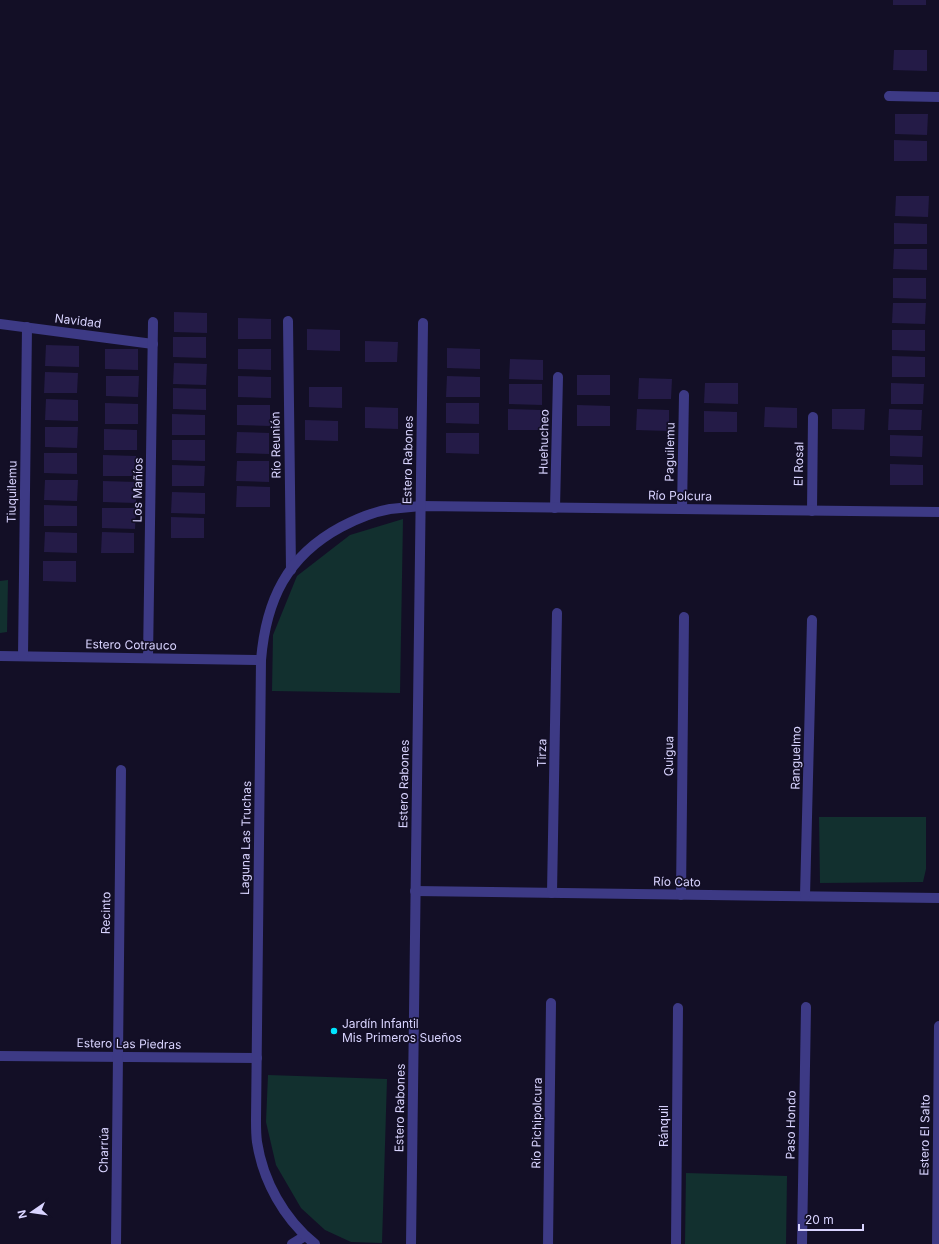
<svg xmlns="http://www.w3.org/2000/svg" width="939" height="1244" font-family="Inter,sans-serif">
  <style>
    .green { fill: #12302f }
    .building { fill: #241b47 }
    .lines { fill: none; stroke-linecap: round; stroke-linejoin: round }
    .minor { stroke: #3d3a85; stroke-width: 10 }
    .poi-dot { fill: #00e5ff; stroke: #130f26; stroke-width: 1.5 }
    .labels { text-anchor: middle; stroke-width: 3.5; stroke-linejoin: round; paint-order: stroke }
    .street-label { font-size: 12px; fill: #d9d4ff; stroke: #130f26 }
    .poi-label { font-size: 12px; fill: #d9d4ff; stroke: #130f26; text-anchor: start }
  </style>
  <rect width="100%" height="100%" fill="#130f26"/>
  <g class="green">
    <path d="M403,519l-3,174 -128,-2 1,-56 24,-59 53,-41z"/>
    <path d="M8,580l-1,52 -7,1v-52z"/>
    <path d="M819,817h107v52l-3,13 -103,1z"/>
    <path d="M268,1075l119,4 -5,164 -31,-1 -26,-12 -24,-22 -25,-43 -10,-43z"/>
    <path d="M686,1173l101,3 -1,68h-101z"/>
  </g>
  <g class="building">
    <rect x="893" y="0" width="33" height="5"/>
    <path d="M894,50h33v21l-34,-1z"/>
    <path d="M895,114h33l-1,21 -32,-1z"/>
    <path d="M894,140l33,1v20h-33z"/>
    <path d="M896,196h33l-1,21 -33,-1z"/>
    <path d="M894,223l33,1v20h-33z"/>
    <path d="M894,249h33v21l-34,-1z"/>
    <path d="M893,278h33v21l-33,-1z"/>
    <path d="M893,303h33l-1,21 -33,-1z"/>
    <path d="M174,312l33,1v20l-33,-1z"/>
    <path d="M238,318l33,1v20h-33z"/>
    <path d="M307,329l33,1v21l-33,-1z"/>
    <path d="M892,330h33v21l-33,-1z"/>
    <path d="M173,337h33v21l-33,-1z"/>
    <path d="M365,341l33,1 -1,20h-32z"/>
    <path d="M46,345l33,1v21l-34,-1z"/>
    <path d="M447,348l33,1v20l-33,-1z"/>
    <path d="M105,349h33v21l-33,-1z"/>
    <path d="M238,349h33v21l-33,-1z"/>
    <path d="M892,356l33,1v20h-33z"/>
    <path d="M510,359l33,1v20l-34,-1z"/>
    <path d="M174,363l33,1 -1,21 -33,-1z"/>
    <path d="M45,372l33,1 -1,20h-33z"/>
    <rect x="577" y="375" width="33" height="20"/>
    <path d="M106,376h33l-1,21 -32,-1z"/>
    <path d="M238,376l33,1v21l-33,-1z"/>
    <path d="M447,376l33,1v20h-34z"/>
    <path d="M639,378l33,1 -1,20h-33z"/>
    <path d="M705,383h33v21l-34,-1z"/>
    <path d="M891,383l33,1 -1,20h-32z"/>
    <path d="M509,384h33v21l-33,-1z"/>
    <path d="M309,387h33v21l-33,-1z"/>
    <path d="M173,388l33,1v21l-33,-1z"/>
    <path d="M46,399l32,1v21l-33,-1z"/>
    <path d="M105,403l33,1v20h-33z"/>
    <path d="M446,403h33v21l-33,-1z"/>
    <path d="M237,405h33v21l-33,-1z"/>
    <path d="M577,405l33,1v20h-33z"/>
    <path d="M365,407l33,1v21l-33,-1z"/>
    <path d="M765,407l32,1v20l-33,-1z"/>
    <path d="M508,409l33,1v20h-33z"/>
    <path d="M637,409l32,1v21l-33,-1z"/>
    <path d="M832,409h33l-1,21 -32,-1z"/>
    <path d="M889,409l33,1 -1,20h-33z"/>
    <path d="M704,411l33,1v20h-33z"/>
    <path d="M172,414l33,1v20h-33z"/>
    <path d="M305,420l33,1v20l-33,-1z"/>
    <path d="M45,427h33l-1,21 -32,-1z"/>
    <path d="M104,429l33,1v20h-33z"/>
    <path d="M237,432l32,1v21l-33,-1z"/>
    <path d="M446,433h33v21l-33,-1z"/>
    <path d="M890,435l33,1 -1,21 -32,-1z"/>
    <path d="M172,440h33v21l-33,-1z"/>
    <path d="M44,453h33v21l-33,-1z"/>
    <path d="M103,455l33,1v20h-33z"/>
    <path d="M237,461h32v21l-33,-1z"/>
    <path d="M890,464l33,1v20h-33z"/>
    <path d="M172,465l33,1 -1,20h-32z"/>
    <path d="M45,480h33l-1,21 -33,-1z"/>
    <path d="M103,481l33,1v21l-33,-1z"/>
    <path d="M237,486l33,1v20h-34z"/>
    <path d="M172,492l33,1v21l-34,-1z"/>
    <path d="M44,505l33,1v20h-33z"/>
    <path d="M102,508h34l-1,21 -33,-1z"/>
    <path d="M171,517l33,1v20h-33z"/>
    <path d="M45,532l32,1v20l-33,-1z"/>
    <path d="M102,532l32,1v20h-33z"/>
    <path d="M43,561h33v21l-33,-1z"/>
  </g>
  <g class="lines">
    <g class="minor">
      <path d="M889,96l50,1"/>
      <path d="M288,321l3,249"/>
      <path d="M0,324l153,20"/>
      <path d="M555,508l3,-131"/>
      <path d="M682,509l2,-114"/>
      <path d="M812,511l1,-94"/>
      <path d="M0,656l261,4"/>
      <path d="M23,656l4,-329"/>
      <path d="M148,658l5,-336"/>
      <path d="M415,891l524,7"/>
      <path d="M552,893l5,-280"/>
      <path d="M681,895l3,-278"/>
      <path d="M805,896l7,-276"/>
      <path d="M0,1056l257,2"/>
      <path d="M116,1244l5,-474"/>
      <path d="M292,1244l13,-8"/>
      <path d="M315,1244c-31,-25 -52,-63 -58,-102 -1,-7 -1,-15 -1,-22l5,-460c5,-60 26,-104 80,-133 15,-8 32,-15 49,-18 10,-1 20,-2 31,-3l518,6"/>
      <path d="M411,1244l12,-921"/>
      <path d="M548,1244l3,-241"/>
      <path d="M676,1244l2,-236"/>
      <path d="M802,1244l4,-237"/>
      <path d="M937,1244l2,-218"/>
    </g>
  </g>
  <circle class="poi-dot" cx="334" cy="1031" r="4"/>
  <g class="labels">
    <g class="street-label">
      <text transform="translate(78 321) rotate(7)" y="4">Navidad</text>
      <text transform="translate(544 442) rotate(-89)" y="4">Huehucheo</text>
      <text transform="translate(276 445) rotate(-91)" y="4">Río Reunión</text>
      <text transform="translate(670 452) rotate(-89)" y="4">Paguilemu</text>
      <text transform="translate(408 460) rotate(-89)" y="4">Estero Rabones</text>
      <text transform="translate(799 464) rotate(-89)" y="4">El Rosal</text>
      <text transform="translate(138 490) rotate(-89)" y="4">Los Mañíos</text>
      <text transform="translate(12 492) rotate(-89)" y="4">Tiuquilemu</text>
      <text transform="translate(680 496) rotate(1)" y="4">Río Polcura</text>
      <text transform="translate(131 645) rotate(1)" y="4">Estero Cotrauco</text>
      <text transform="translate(542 753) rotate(-89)" y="4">Tirza</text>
      <text transform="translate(669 756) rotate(-89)" y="4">Quigua</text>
      <text transform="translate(796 758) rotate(-89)" y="4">Ranguelmo</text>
      <text transform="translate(404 784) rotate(-89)" y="4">Estero Rabones</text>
      <text transform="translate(246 838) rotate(-89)" y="4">Laguna Las Truchas</text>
      <text transform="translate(677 882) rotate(1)" y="4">Río Cato</text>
      <text transform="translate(106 913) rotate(-89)" y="4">Recinto</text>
      <text transform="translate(129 1044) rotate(1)" y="4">Estero Las Piedras</text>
      <text transform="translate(400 1108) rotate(-89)" y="4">Estero Rabones</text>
      <text transform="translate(537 1123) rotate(-89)" y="4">Río Pichipolcura</text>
      <text transform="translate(791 1125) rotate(-89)" y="4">Paso Hondo</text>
      <text transform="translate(664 1126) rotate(-90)" y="4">Ránquil</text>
      <text transform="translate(925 1135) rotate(-89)" y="4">Estero El Salto</text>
      <text transform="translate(104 1150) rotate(-89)" y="4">Charrúa</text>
    </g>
    <g class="poi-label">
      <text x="342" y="1028">Jardín Infantil<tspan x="342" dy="14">Mis Primeros Sueños</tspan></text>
    </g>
  </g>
  <g transform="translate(32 1212) rotate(257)" stroke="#130f26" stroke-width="3" paint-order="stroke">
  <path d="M0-3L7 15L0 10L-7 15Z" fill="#d9d4ff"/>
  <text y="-6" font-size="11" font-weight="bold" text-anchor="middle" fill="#d9d4ff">N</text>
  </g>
  <path d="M799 1224v6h64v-6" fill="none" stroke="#d9d4ff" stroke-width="2"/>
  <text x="805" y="1224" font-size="12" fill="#d9d4ff" stroke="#130f26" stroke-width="3" paint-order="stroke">20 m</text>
</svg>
